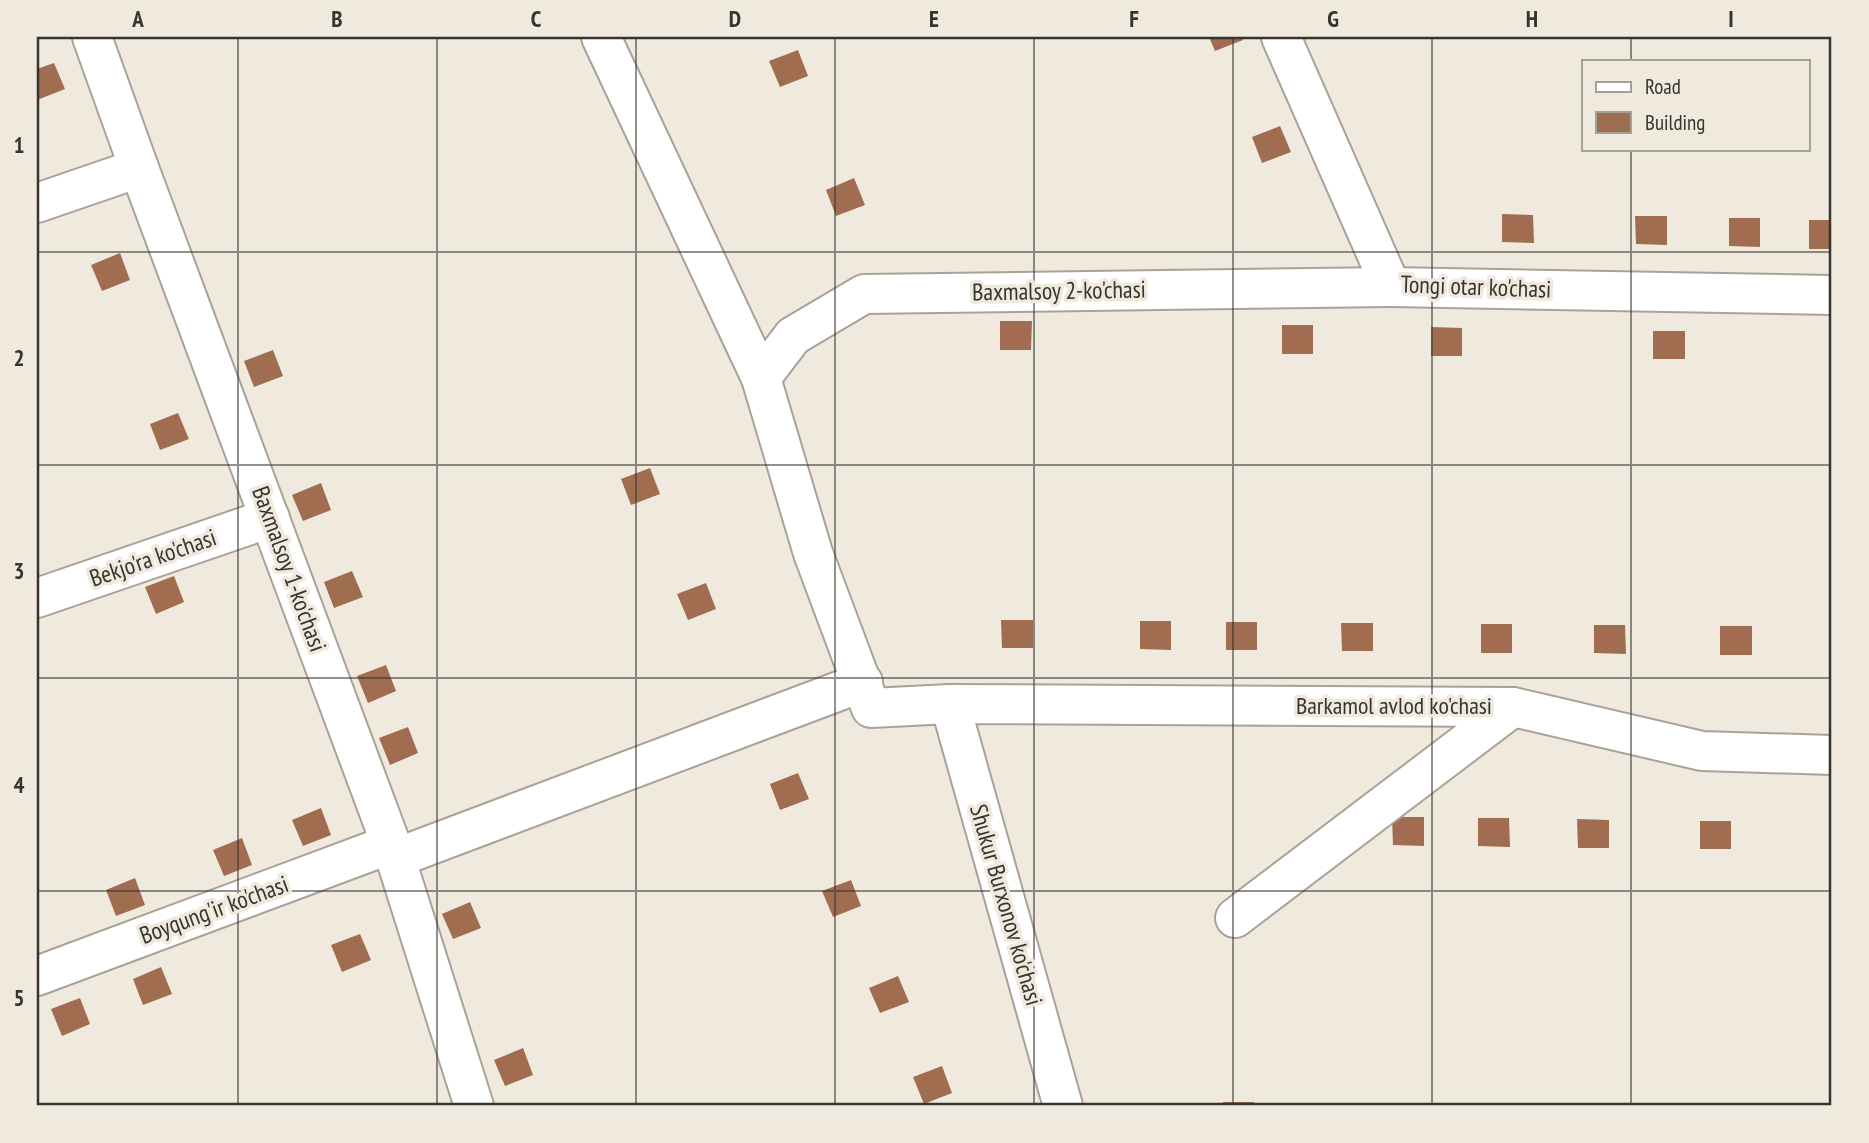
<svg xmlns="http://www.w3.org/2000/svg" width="1869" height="1143" font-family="'PT Sans Narrow',sans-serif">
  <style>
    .building { fill: #a06d50 }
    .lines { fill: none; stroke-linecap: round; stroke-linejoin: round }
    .minor-casing { stroke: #a8a297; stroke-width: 42 }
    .minor { stroke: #fff; stroke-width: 38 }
    .grid { fill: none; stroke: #373430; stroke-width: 2; stroke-opacity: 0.55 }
    .labels { text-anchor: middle; stroke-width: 7; stroke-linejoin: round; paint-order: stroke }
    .street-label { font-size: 24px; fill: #373430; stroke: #f0eade }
    .neatline { fill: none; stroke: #373430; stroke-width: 2.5 }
    .grid-label { font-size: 23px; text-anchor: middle; font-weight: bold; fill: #373430 }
  </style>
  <rect width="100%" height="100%" fill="#f0eade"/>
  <g class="building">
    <path d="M1209,37h33l1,3 -28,11z"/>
    <path d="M798,50l10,26 -28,11 -11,-26z"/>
    <path d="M54,63l11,26 -28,11v-31z"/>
    <path d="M1280,126l11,26 -29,11 -10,-26z"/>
    <path d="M854,178l11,27 -29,11 -10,-26z"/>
    <path d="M1502,214l31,1 1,28 -32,-1z"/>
    <path d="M1635,216h32v29l-31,-1z"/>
    <path d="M1729,218h31v29l-31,-1z"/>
    <rect x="1809" y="220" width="23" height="29"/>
    <path d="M120,253l10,27 -28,11 -11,-26z"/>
    <path d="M1000,321h32l-1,29h-31z"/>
    <rect x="1282" y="325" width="31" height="29"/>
    <path d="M1431,327l31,1v28h-31z"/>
    <rect x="1653" y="331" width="32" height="28"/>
    <path d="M273,350l10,26 -29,11 -10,-26z"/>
    <path d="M178,413l11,26 -29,11 -10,-26z"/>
    <path d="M650,468l10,26 -29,11 -10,-26z"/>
    <path d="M321,483l10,27 -28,11 -11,-26z"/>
    <path d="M352,571l11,26 -29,11 -10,-26z"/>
    <path d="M174,576l10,26 -28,12 -11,-27z"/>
    <path d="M706,583l10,26 -28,11 -11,-26z"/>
    <path d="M1001,620h32v28h-31z"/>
    <path d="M1140,621h31v29l-31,-1z"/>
    <rect x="1226" y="622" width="31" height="28"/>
    <path d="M1341,623h32v28h-31z"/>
    <rect x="1481" y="624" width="31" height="29"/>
    <path d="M1594,625h31l1,29 -32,-1z"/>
    <rect x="1720" y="626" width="32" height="29"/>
    <path d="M386,665l10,26 -28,12 -11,-27z"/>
    <path d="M408,727l10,26 -28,12 -11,-27z"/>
    <path d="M798,773l11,26 -29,11 -10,-26z"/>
    <path d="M321,808l10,27 -28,11 -11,-26z"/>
    <path d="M1392,817h32v29l-31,-1z"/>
    <path d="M1478,818h31l1,29 -32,-1z"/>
    <path d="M1577,819l32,1v28h-31z"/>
    <rect x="1700" y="821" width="31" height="28"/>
    <path d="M242,838l10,27 -28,11 -11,-26z"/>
    <path d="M135,878l10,27 -29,11 -10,-26z"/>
    <path d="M851,880l10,26 -28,11 -11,-26z"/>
    <path d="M470,902l11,26 -28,11 -11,-25z"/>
    <path d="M360,934l11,26 -29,12 -11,-27z"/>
    <path d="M161,967l11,27 -29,11 -10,-26z"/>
    <path d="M898,976l11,26 -29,11 -11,-25z"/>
    <path d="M80,998l10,26 -28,12 -11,-27z"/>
    <path d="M523,1048l10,27 -28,11 -11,-26z"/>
    <path d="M942,1066l10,27 -28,11 -11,-27z"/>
    <rect x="1223" y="1102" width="31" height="4"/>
  </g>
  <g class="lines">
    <defs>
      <g id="minor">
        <path d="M92,37l47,131 252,676 83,262"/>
        <path d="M601,37l160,341 52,175 58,155 79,-4 563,3 189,44 130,4"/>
        <path d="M1281,37l110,250 441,8"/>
        <path d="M37,203l102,-35"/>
        <path d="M761,378l32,-42 71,-42 527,-7"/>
        <path d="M37,598l233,-80"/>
        <path d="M950,704l113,402"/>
        <path d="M396,858l467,-176"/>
        <path d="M1235,918l278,-211"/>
        <path d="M37,976l354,-132"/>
      </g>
    </defs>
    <use href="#minor" class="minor-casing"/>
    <use href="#minor" class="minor"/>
  </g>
  <path class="grid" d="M238,37v1069M437,37v1069M636,37v1069M835,37v1069M1034,37v1069M1233,37v1069M1432,37v1069M1631,37v24M1631,149v957M37,252h1795M37,465h1795M37,678h1795M37,891h1795"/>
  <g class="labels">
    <g class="street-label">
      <text transform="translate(1476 287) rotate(2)" y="8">Tongi otar ko'chasi</text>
      <text transform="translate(1059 291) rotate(-1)" y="8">Baxmalsoy 2-ko'chasi</text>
      <text transform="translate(153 558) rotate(-19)" y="8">Bekjo'ra ko'chasi</text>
      <text transform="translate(289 569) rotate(70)" y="8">Baxmalsoy 1-ko'chasi</text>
      <text x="1394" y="714">Barkamol avlod ko'chasi</text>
      <text transform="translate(1006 905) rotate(74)" y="8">Shukur Burxonov ko'chasi</text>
      <text transform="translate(214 910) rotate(-20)" y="8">Boyqung'ir ko'chasi</text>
    </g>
  </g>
  <rect width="1869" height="1143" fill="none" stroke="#f0eade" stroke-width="77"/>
  <rect x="1582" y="60" width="228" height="91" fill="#f0eade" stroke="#a6a198" stroke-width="2"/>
  <rect x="1596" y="82" width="35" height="10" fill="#ffffff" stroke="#a6a198" stroke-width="2"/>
  <text x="1645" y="94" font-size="21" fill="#373430">Road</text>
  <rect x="1596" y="112" width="35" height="21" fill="#a06d50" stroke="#a6a198" stroke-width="2"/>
  <text x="1645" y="130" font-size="21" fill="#373430">Building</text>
  <rect x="38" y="38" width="1792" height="1066" class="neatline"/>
  <g class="grid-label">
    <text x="138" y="27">A</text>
    <text x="337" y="27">B</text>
    <text x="536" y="27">C</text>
    <text x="735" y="27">D</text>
    <text x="934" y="27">E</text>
    <text x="1134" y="27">F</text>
    <text x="1333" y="27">G</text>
    <text x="1532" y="27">H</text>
    <text x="1731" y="27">I</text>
    <text x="19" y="153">1</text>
    <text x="19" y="366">2</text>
    <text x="19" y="579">3</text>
    <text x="19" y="793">4</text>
    <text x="19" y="1006">5</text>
  </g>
</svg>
